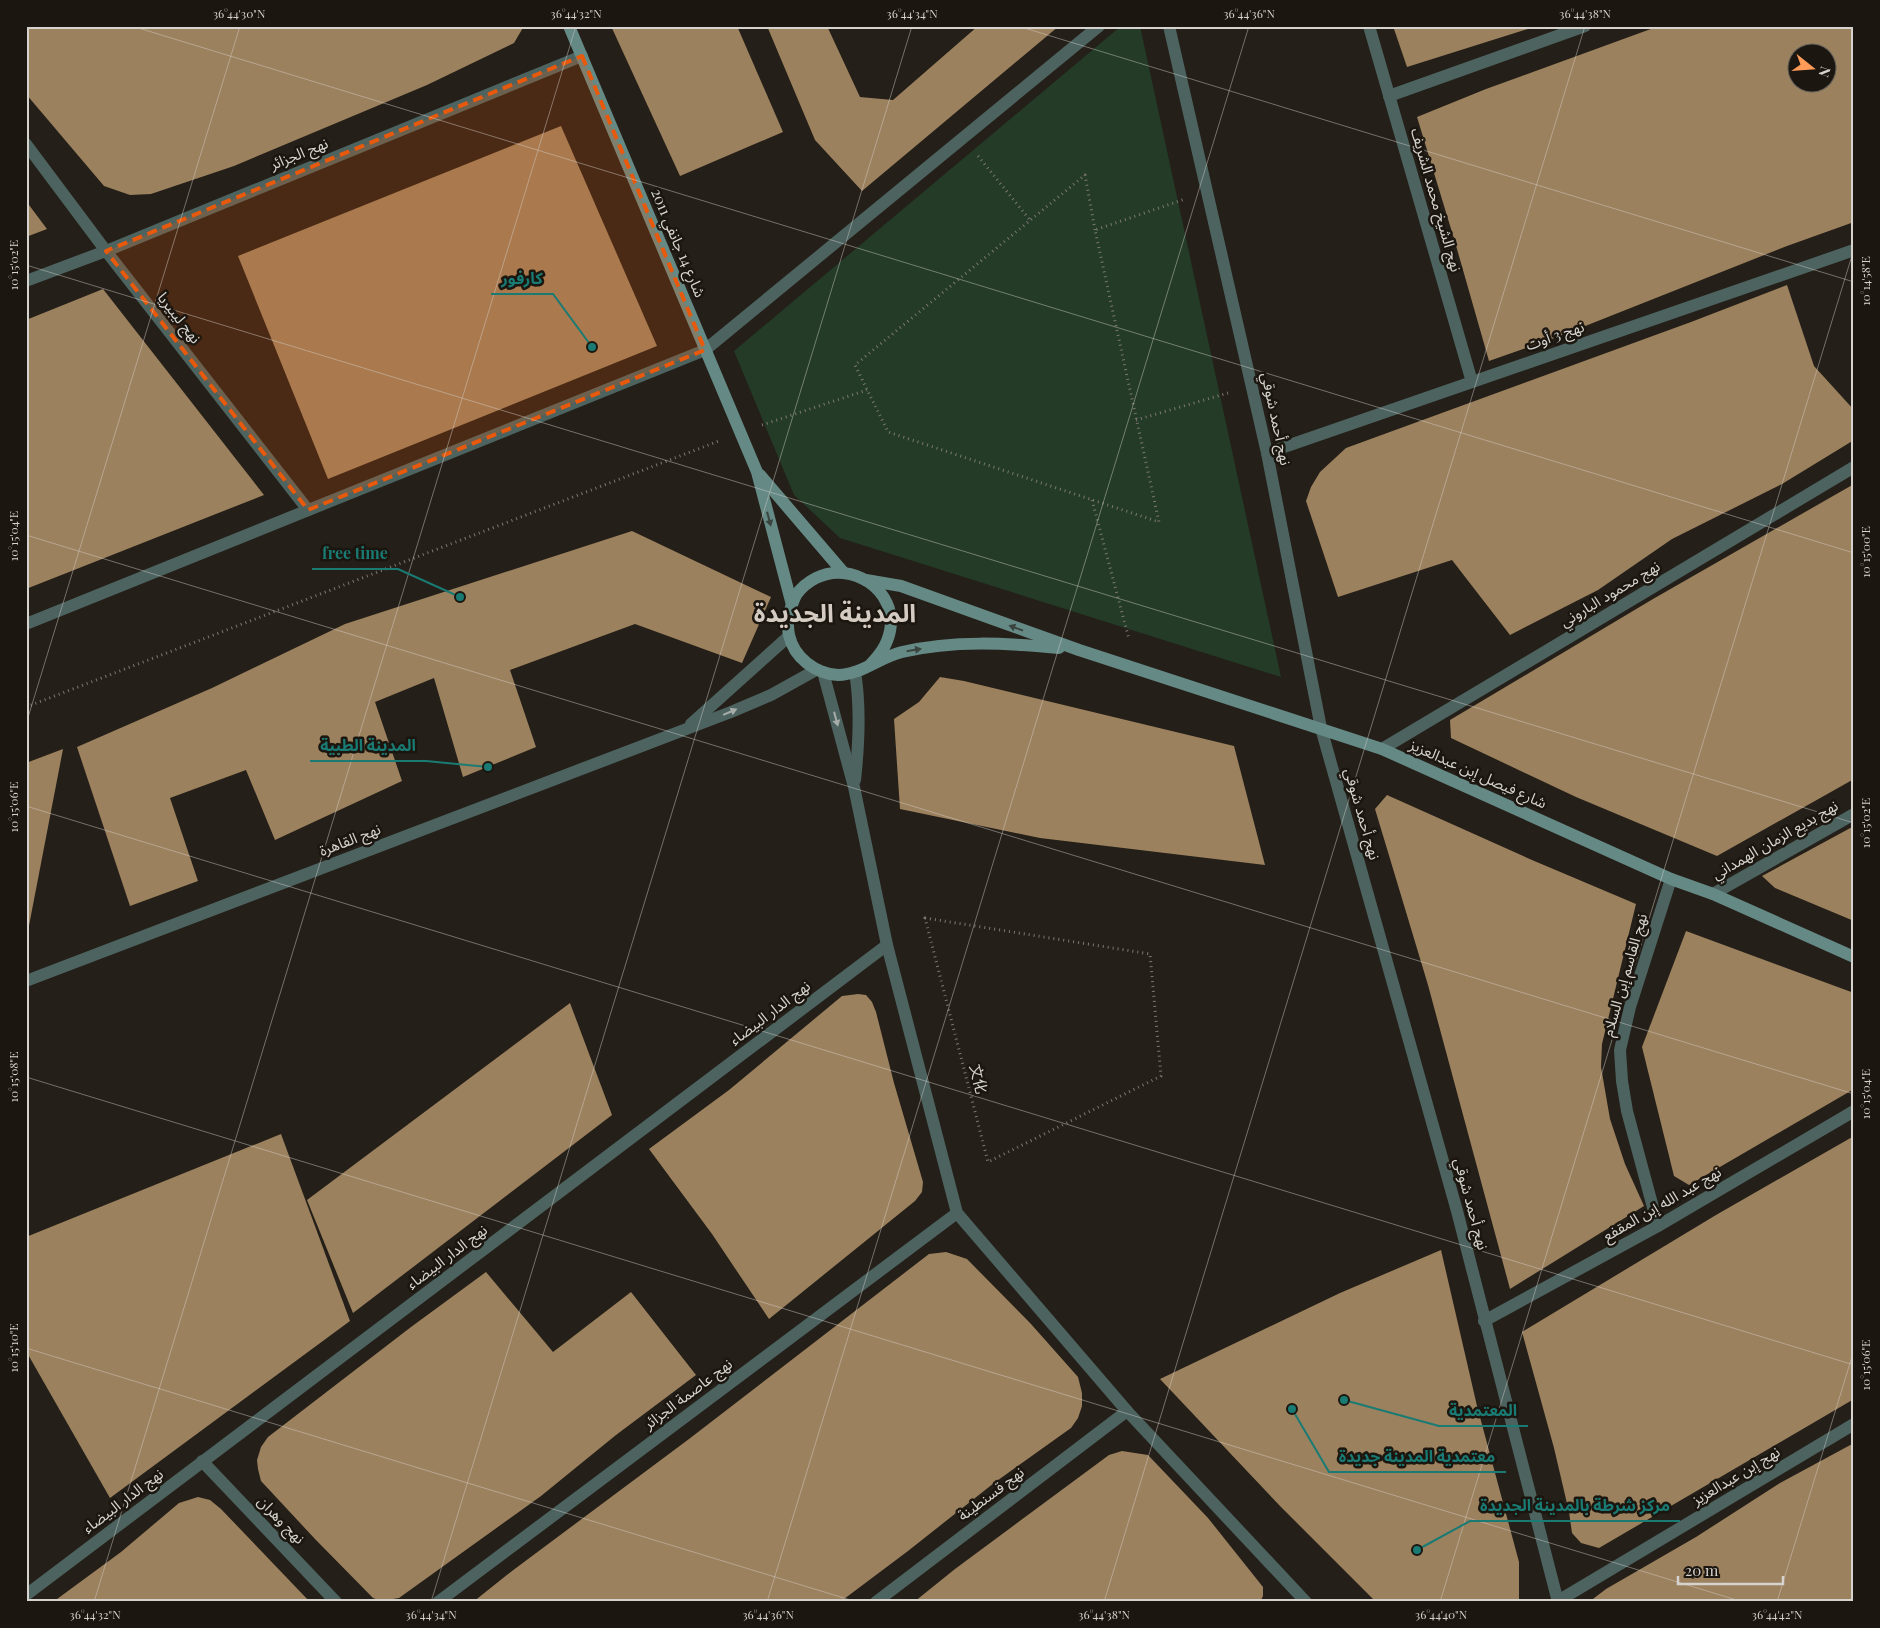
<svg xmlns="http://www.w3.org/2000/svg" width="1880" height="1628" font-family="'Playfair Display','Noto Sans Arabic','Noto Sans SC',serif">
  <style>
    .green { fill: #233b27 }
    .building { fill: #9c815e; fill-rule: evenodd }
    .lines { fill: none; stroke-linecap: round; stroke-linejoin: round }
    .path { stroke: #7c7872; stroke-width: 3; stroke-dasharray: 1 4; stroke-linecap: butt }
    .minor { stroke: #4d6360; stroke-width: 12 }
    .secondary { stroke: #658985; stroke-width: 12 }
    .oneway { fill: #39443e }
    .oneway2 { fill: #a6aca8 }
    .marked { fill: #e8590c; fill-opacity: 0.2; stroke: #e8590c; stroke-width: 4; stroke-dasharray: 10 6; stroke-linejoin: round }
    .ticks { fill: none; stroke: #d6d3ce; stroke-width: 1; stroke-opacity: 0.45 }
    .labels { text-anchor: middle; stroke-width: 5; stroke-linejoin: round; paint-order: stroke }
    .street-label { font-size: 15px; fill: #d6d3ce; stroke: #1b160f }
    .town-label { font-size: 25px; font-weight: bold; fill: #d4ccc3; stroke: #1b160f }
    .leader { fill: none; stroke: #197b73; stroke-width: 2 }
    .callout-dot { fill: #197b73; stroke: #1b160f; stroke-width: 2 }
    .callout-label { font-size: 16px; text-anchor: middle; font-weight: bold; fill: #197b73; stroke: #1b160f; stroke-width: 5; stroke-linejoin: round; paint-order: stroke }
    .neatline { fill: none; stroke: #d6d3ce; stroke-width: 2 }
    .ticks-label { font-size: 12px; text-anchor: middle; fill: #d6d3ce }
  </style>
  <rect width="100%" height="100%" fill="#241f18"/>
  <path class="green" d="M1121,26h19l141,651 -441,-139 -46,-43 -60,-144z"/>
  <g class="building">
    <path d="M26,26h498l-10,17 -87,42 -193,81 -83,28 -21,1 -26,-9 -78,-92z"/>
    <path d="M611,26h126l46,106 -103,44z"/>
    <path d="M767,26h60l33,71 33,3 85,-74h81l-197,165 -47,-51z"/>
    <path d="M1393,26h141v1l-127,40z"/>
    <path d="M1659,26h195v196l-67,24 -227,90 -71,25 -34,-119 -38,-125 69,-28zM1798,52h30v30h-30z"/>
    <path d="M561,126l96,220 -329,133 -90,-223z"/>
    <path d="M26,201l21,28 -21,8z"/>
    <path d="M1787,285l27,81 40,44v30l-72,44 -110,55 -74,51 -88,45 -58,-75 -114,37 -32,-96 5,-14 9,-15 26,-24 345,-126z"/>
    <path d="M103,289l161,206 -238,94v-269z"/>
    <path d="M1854,484v295l-137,77 -141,-59 -125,-59 -1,-18 203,-121z"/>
    <path d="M632,531l139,66 -29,66 -107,-39 -125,46 26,77 -73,30 -29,-99 -59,24 27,79 -127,59 -29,-70 -76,28 28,83 -68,25 -53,-159 135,-59 133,-64z"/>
    <path d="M940,677l24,4 270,65 31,119 -225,-27 -140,-29 -6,-90 25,-17z"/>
    <path d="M63,749l-36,187 -1,-1v-172z"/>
    <path d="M1387,795l145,65 104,44 -34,140 -1,23 9,52 15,45 19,42 -134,83 -82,-304 -53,-176z"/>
    <path d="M1854,826v95l-79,-33 -13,-12z"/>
    <path d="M1686,931l168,62v96l-165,96 -15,-9 -32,-129z"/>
    <path d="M858,994l8,1 6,7 4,10 18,71 29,99 -1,10 -7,9 -146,118 -57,-85 -63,-85 80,-59 113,-94z"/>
    <path d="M570,1003l42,112 -259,198 -46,-113z"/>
    <path d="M281,1134l69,187 -240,177 -84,-147v-114z"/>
    <path d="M1854,1136v263l-255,149 -18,-5 -9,-10 -3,-21 -15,-64 -32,-116 194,-117z"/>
    <path d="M1441,1250l36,156 42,156v40h-143l-96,-96 -120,-127 180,-86z"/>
    <path d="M946,1252l21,7 64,65 47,53 4,16v13l-4,12 -7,10 -77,55 -86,68 -68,51h-367l39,-31 177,-132 240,-185z"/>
    <path d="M486,1272l67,80 78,-60 65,83 -80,60 -75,61 -142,102 -18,3 -8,-3 -58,-59 -54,-58 -3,-12 -1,-9 4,-13 7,-10 143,-110z"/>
    <path d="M1854,1443v159h-265l17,-13 90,-52 84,-54z"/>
    <path d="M1122,1451l26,4 60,63 55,69v9l-3,6h-346l41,-33 154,-114z"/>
    <path d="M198,1497l12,3 11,9 89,93h-257l68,-50 58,-49z"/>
  </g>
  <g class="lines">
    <g class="path">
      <path d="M978,156l52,64"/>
      <path d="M1095,230l-10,-55 -230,190 33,67 271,90 -64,-292 90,-31"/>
      <path d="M1136,420l92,-27"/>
      <path d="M762,425l105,-35"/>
      <path d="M1092,500l37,139"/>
      <path d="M26,707l693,-266"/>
      <path d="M925,918l225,36 11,122 -173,86z"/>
    </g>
    <g class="minor">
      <path d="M1169,26l98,427 54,275 136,483 101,391"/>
      <path d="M1369,26l103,356"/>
      <path d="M1389,96l196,-70"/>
      <path d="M26,144l80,107 202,259"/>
      <path d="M26,281l80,-30 476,-195"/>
      <path d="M1267,453l587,-203"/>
      <path d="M26,624l679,-274 394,-324"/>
      <path d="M823,672l31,115 33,158 70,268 170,198 179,191"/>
      <path d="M691,724l98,-88"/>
      <path d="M1382,749l472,-282"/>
      <path d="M855,780c4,-36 6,-72 0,-108"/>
      <path d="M1713,894l141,-80"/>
      <path d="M26,981l705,-269 40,-17 45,-25"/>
      <path d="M1658,1226l-31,-115 -5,-30 -2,-31 10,-43 41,-128"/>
      <path d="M1484,1321l174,-95 196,-115"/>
      <path d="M202,1461l134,141"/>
      <path d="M26,1595l861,-650"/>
      <path d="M1558,1601l296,-177"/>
      <path d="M438,1602l519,-389"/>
      <path d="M876,1602l251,-191"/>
    </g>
    <g class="secondary">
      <path d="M569,26l188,446 35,133"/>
      <path d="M760,475l83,97"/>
      <path d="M866,580l35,6 178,64 303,99 289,130 42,15 141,63"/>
      <path d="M869,666c10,-10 18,-20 21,-35 8,-41 -39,-71 -74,-53 -8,4 -15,10 -20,17 -6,13 -10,25 -7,40 5,23 27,39 49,40 23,0 42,-18 64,-23 52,-12 104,-9 157,-4"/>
    </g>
  </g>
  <defs><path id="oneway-solid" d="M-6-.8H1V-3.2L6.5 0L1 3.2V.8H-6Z" transform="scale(1.25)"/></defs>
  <g class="oneway">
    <use href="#oneway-solid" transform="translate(769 519) rotate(75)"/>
    <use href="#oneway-solid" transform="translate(1016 628) rotate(-160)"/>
    <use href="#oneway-solid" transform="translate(914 650) rotate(-9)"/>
  </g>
  <g class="oneway2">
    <use href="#oneway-solid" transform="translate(730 712) rotate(-23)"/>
    <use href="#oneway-solid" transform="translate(836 719) rotate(75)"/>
  </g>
  <path class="marked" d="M582,56l123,294 -397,160 -202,-259z"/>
  <path class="ticks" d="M132,26l1722,527M1018,26l836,256M26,265l1828,558M26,535l1828,559M26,724l214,-698M26,806l1828,559M26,1077l1717,525M26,1348l831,254M94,1602l482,-1576M431,1602l481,-1576M767,1602l482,-1576M1104,1602l481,-1576M1440,1602l414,-1353M1777,1602l77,-252"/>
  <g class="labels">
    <g class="street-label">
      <text transform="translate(299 154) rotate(-22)" y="5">نهج الجزائر</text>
      <text transform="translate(1436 200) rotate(74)" y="5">نهج الشيخ محمد الشريف</text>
      <text transform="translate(678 243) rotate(67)" y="5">شارع 14 جانفي 2011</text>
      <text transform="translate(179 318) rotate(52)" y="5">نهج ليبيريا</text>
      <text transform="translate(1555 336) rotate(-19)" y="5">نهج 3 أوت</text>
      <text transform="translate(1276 419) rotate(78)" y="5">نهج أحمد شوقي</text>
      <text transform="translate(1610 594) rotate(-31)" y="5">نهج محمود الباروني</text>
      <text transform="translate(1478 774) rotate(24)" y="5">شارع فيصل إبن عبدالعزيز</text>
      <text transform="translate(1362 814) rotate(74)" y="5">نهج أحمد شوقي</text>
      <text transform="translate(350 840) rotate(-21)" y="5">نهج القاهرة</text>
      <text transform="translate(1775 840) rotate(-30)" y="5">نهج بديع الزمان الهمداني</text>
      <text transform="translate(1625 975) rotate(-74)" y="5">نهج القاسم إبن السلام</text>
      <text transform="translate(770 1013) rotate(-37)" y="5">نهج الدار البيضاء</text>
      <text transform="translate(978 1079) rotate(76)" y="5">文化</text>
      <text transform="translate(1471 1204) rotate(75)" y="5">نهج أحمد شوقي</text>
      <text transform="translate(1662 1204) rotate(-30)" y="5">نهج عبد الله إبن المقفع</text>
      <text transform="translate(447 1257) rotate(-37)" y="5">نهج الدار البيضاء</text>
      <text transform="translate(688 1394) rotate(-37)" y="5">نهج عاصمة الجزائر</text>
      <text transform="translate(1736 1476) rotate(-31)" y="5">نهج إبن عبدالعزيز</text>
      <text transform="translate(991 1494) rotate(-37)" y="5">نهج قسنطينة</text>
      <text transform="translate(123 1501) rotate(-37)" y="5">نهج الدار البيضاء</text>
      <text transform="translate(281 1520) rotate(46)" y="5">نهج وهران</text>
    </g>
    <g class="town-label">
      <text x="835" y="622">المدينة الجديدة</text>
    </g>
  </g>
  <path class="leader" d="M592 347L553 294H491M460 597L398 569H312M488 767L426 761H310M1344 1400L1439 1426H1528M1292 1409L1329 1472H1506M1417 1550L1470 1521H1680"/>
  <g class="callout-dot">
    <circle cx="592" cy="347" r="5"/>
    <circle cx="460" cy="597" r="5"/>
    <circle cx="488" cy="767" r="5"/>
    <circle cx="1344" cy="1400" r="5"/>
    <circle cx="1292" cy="1409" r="5"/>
    <circle cx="1417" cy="1550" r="5"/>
  </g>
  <g class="callout-label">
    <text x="522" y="284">كارفور</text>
    <text x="355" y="559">free time</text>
    <text x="368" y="751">المدينة الطبية</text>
    <text x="1483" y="1416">المعتمدية</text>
    <text x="1417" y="1462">معتمدية المدينة جديدة</text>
    <text x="1575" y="1511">مركز شرطة بالمدينة الجديدة</text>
  </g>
  <rect width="1880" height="1628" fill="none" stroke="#1b160f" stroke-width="55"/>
  <g transform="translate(1812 68) rotate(107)"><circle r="24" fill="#1b160f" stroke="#66625b"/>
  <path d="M0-4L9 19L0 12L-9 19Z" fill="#fe9b59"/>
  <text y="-8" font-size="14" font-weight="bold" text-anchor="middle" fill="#d6d3ce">N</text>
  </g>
  <path d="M1678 1576v8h105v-8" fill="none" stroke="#d6d3ce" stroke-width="2.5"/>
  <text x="1685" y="1576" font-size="15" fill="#d6d3ce" stroke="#1b160f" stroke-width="4" paint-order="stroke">20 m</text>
  <rect x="28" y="28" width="1824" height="1572" class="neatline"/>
  <g class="ticks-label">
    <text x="239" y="18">36°44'30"N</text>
    <text x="576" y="18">36°44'32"N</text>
    <text x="912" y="18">36°44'34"N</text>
    <text x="1249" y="18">36°44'36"N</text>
    <text x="1585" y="18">36°44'38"N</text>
    <text transform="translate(14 265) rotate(-90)" y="4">10°15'02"E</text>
    <text transform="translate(1866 281) rotate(-90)" y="4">10°14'58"E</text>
    <text transform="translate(14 536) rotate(-90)" y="4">10°15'04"E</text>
    <text transform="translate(1866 552) rotate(-90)" y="4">10°15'00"E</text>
    <text transform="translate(14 807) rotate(-90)" y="4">10°15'06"E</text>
    <text transform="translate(1866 823) rotate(-90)" y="4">10°15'02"E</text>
    <text transform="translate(14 1077) rotate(-90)" y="4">10°15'08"E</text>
    <text transform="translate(1866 1094) rotate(-90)" y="4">10°15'04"E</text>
    <text transform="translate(14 1348) rotate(-90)" y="4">10°15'10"E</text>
    <text transform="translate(1866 1365) rotate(-90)" y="4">10°15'06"E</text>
    <text x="95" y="1619">36°44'32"N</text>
    <text x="431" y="1619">36°44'34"N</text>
    <text x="768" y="1619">36°44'36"N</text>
    <text x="1104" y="1619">36°44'38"N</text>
    <text x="1441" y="1619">36°44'40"N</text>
    <text x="1777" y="1619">36°44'42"N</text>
  </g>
</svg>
